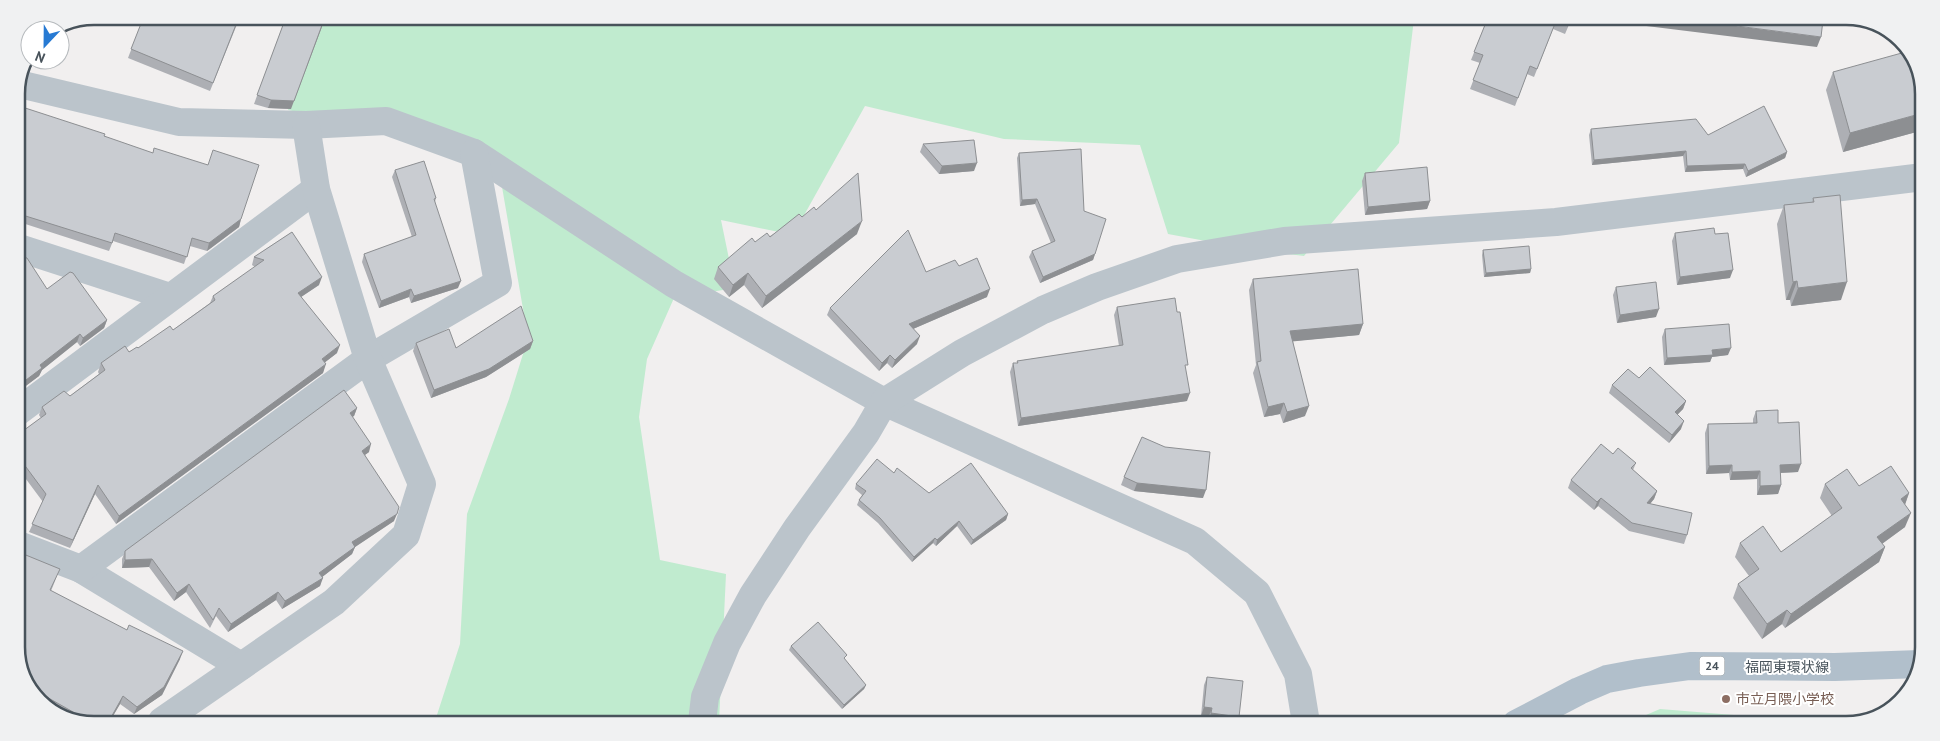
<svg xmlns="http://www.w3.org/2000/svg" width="1940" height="741" font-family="'PT Sans','Noto Sans JP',sans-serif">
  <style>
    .green { fill: #c0ebcf }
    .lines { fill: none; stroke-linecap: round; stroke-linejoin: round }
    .minor { stroke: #bbc4cb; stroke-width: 28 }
    .major { stroke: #b1bfcb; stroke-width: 28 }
    .wall { fill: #adafb4 }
    .shaded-wall { fill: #8d8f92 }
    .building { fill: #c9ccd1; stroke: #8d8f92 }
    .education-dot { fill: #8d6e63; stroke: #fff; stroke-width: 2 }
    .labels { text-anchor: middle; stroke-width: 4; stroke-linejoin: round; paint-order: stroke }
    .shield { fill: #fff; stroke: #7f878c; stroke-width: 1 }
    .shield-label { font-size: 12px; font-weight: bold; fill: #48535b }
    .street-label { font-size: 14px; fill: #48535b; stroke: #fff }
    .education-label { font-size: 14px; fill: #785e54; stroke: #fff; text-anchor: start }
    .rim { fill: none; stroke: #48535b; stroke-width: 2.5 }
  </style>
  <rect width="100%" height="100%" fill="#f1efef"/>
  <g class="green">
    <path d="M318,17l1096,2 -15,124 -95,113 -55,-7 -81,-15 -28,-89 -136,-6 -139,-33 -72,129 -72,-15 14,68 -61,10 -27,61 -8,58 21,143 66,14 -7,148 -284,-1 25,-77 7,-130 42,-115 19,-61 -32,-186 -208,-42z"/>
    <path d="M1660,709l137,11 1,5 -173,-1z"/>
  </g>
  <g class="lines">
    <g class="minor">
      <path d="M19,84l160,38 127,3 80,-4 88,32 200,131 210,118 311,139 62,52 41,81 8,49"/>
      <path d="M16,247l154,50"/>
      <path d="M16,413l300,-224"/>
      <path d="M16,544l65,25 160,97"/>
      <path d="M81,569l287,-210 130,-76 -24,-130"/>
      <path d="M162,721l172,-119 72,-67 16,-51 -54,-125 -52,-170 -10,-64"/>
      <path d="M702,722l3,-25 22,-54 26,-48 44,-67 69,-95 18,-31 78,-49 81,-43 54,-23 80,-28 107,-18 272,-19 367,-45"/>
    </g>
    <path class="major" d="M1516,724l63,-33 28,-12 32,-6 51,-7 145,1 85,-3"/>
  </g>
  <g class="wall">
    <path d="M144,16l96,1 -30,74 -82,-33z"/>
    <path d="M286,17l5,92 -23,-1 -14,-4z"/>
    <path d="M1487,20h84l-6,14 -12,-5 -19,48 -7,-3 -12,32 -45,-17 10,-26 -9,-3z"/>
    <path d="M1833,72l87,59 -77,21 -17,-62z"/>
    <path d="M16,105l88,31 137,83 -2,8 -32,24 -17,-5 -6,18 -71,-23 -4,10 -93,-30z"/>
    <path d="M1591,129l117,6 79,17 -2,6 -39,19 -3,-8 -58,3 -2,-16 -91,9 -3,-30z"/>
    <path d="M923,144l51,27 -35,3 -19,-22z"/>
    <path d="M1019,153l65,58 11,43 -2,6 -53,23 -11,-26 3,-6 19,-8 -16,-39 -15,2 -3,-48z"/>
    <path d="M395,170l41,28 -1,4 23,86 -47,15 -2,-6 -30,11 -17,-46 2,-8 48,-17 -20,-60z"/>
    <path d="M1365,173l65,28 -3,8 -62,6 -3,-34z"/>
    <path d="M1813,198l28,102 -50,6 -1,-6h-4l-9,-76 7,-19 28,-3z"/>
    <path d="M816,210l41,24 -95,74 -18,-23 -15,12 -15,-18 4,-12 84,-50z"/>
    <path d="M292,232l27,53 -18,12 36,56 -12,9 -2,11 -207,151 -21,-30 -25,54 -41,-16 14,-30 -23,-31 -4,3v-38l25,-18 -2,-3 3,-8 28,-11 29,-22 -1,-2 3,-9 37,-15 35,-18 37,-27 3,-7 42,-29 -3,-2 2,-8z"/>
    <path d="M1675,233l40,1 15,44 -53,7 -5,-44z"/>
    <path d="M1483,250l48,19 -1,4 -46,4 -2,-22z"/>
    <path d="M959,266l28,31 -74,32 4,15 -25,24 -5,-5 -8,8 -52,-56 3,-7 96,-36z"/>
    <path d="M1253,279l110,45 -4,11 -66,6 12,75 -22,7 -3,-9 -16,3 -11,-44 3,-8 -7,-75z"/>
    <path d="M1616,287l40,30 -39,6 -4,-28z"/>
    <path d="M47,289l60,31 -3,8 -24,18 -3,-4 -35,28 -3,6 -16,12 -3,-5z"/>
    <path d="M1117,307l69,64 1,30 -169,25 -8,-54 3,-9h4v-2l102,-15 -5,-31z"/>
    <path d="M1665,329l63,26 -16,2 -2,5 -46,3 -2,-28z"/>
    <path d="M533,341l-3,8 -44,28 -55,21 -18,-47 3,-8 40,5z"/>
    <path d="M1639,378l47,23 -3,8 -6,6 4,14 -12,14 -60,-50 3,-8z"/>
    <path d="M357,408l-3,8 -2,1 17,35 -4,3 29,66 -39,26 -3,7 -30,23 -2,9 -38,23 -6,-9 -48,32 -12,-16 -6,12 -24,-36 -12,9 -25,-34 -27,1v-9l3,-8z"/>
    <path d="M1756,411l22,12 20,49 -18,1 1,12 -3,9 -21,1v-16l-27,1 -1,-7 -23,1 -1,-41 3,-9 45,-1v-4z"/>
    <path d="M1165,447l38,51 -69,-7 -13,-6 3,-8z"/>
    <path d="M1613,454l23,9 -3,7 24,21 -3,8 -4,5 37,31 -3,9 -55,-13 -31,-25 -4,4 -26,-22 3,-8z"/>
    <path d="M894,473l35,20 79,21 -2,6 -35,25 -14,-19 -21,20 -3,-3 -21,19 -34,-39 -21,-18 2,-5 3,-5 -7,-6 1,-5z"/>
    <path d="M1825,484l34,2 50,7 -4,12v22l-23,17 3,3 -6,15 -94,66 -3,-4 -20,15 -29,-41 5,-14 11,-8 -14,-19 5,-14 41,9 51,-36 -12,-18z"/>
    <path d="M57,576l-6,15 129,68 -18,36 -28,19 -14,-10 -10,17h-37l-20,-11 -20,-15 -17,-43z"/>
    <path d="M791,646l75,39 -2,4 -22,20 -53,-59z"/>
    <path d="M1207,677l32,40 -3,6h-15l-13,-1 1,-6h-8l3,-31z"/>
  </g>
  <g class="shaded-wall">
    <path d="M1614,20h77l130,17 -4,10 -203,-25z"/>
    <path d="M323,24l-32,85 -23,-1 3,-8z"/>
    <path d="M1923,113v9l-3,9 -77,21 7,-19z"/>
    <path d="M1686,151l-3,5 -91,9 2,-5z"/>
    <path d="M1787,152l-2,6 -39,19 2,-6z"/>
    <path d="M977,163l-3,8 -35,3 3,-8z"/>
    <path d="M1745,164l-2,5 -58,3 2,-6z"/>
    <path d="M1037,199l-2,5 -15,2 2,-6z"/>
    <path d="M1430,201l-3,8 -62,6 3,-8z"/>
    <path d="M241,219l-2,8 -32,24 2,-8z"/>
    <path d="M862,221l-5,13 -95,74 4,-12z"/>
    <path d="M1095,254l-2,6 -53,23 3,-6z"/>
    <path d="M1531,269l-1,4 -46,4 2,-4z"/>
    <path d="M1733,270l-3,8 -53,7 3,-8z"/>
    <path d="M748,273l-4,12 -15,12 4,-12z"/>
    <path d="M322,277l-3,8 -24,16 3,-8z"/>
    <path d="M461,281l-3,7 -47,15 3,-7z"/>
    <path d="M1797,281l-7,19h-4l7,-18z"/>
    <path d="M1847,282l-6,18 -50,6 7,-18z"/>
    <path d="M411,289l-2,8 -30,11 2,-7z"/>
    <path d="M990,289l-3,8 -81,35 3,-8z"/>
    <path d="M1659,309l-3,8 -39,6 3,-8z"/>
    <path d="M107,320l-3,8 -24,18 3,-8z"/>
    <path d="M1363,324l-4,11 -72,7 3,-11z"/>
    <path d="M80,334l-3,8 -35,28 -3,6 -16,12 3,-8 14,-15z"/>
    <path d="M920,336l-3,8 -25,24 3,-8z"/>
    <path d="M533,341l-3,8 -44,28 -55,21 3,-8z"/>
    <path d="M340,345l-3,8 -18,14 3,-8z"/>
    <path d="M1731,348l-3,7 -16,2 -2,5 -46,3 3,-7 45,-8z"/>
    <path d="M890,355l-3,8 -8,8 3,-8z"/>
    <path d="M326,364l-3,9 -207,151 3,-8z"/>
    <path d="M23,375l-3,8 -4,3v-6z"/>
    <path d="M1190,393l-3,8 -169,25 3,-8z"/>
    <path d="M1686,401l-3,8 -11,11 3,-8z"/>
    <path d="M1284,403l-4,11 -16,3 4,-10z"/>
    <path d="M1309,406l-4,10 -22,7 4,-11z"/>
    <path d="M357,408l-3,8 -7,4 3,-7z"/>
    <path d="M1684,421l-3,8 -12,14 3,-8z"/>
    <path d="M371,444l-2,8 -10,7 3,-8z"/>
    <path d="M23,463l-3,8 -4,3v-6z"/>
    <path d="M1801,464l-3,8 -21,1 3,-8z"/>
    <path d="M1732,465l-3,8 -23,1 3,-8z"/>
    <path d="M1760,471l-3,8 -27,1 2,-8z"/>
    <path d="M1137,483l69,7 -3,8 -69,-7z"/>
    <path d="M98,485l-3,9 -25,54 3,-8z"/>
    <path d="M1781,485l-3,9 -21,1 3,-9z"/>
    <path d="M1657,491l-3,8 -10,12 3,-8z"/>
    <path d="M1909,493l-5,14 -3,-8z"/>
    <path d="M1601,498l-3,8 -4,4 3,-8z"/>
    <path d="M1911,513l-6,14 -33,24 5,-14z"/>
    <path d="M397,514l-3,7 -39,26 -3,7 -35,27 2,-8 33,-31z"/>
    <path d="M1008,514l-2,6 -35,25 2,-5z"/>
    <path d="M959,521l-2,5 -21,20 1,-6z"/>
    <path d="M935,538l-2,5 -21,19 2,-5z"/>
    <path d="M1885,547l-6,15 -94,66 6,-14z"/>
    <path d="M152,559l-3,8 -27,1 3,-8z"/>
    <path d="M323,578l-3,8 -38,23 3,-8z"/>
    <path d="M189,584l-3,8 -12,9 3,-8z"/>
    <path d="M278,592l-2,8 -48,32 3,-8z"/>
    <path d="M1787,610l-5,14 -20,15 5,-15z"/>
    <path d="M183,651l-3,8 -18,36 -28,19 3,-7z"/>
    <path d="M866,685l-2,4 -22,20 2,-4z"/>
    <path d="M123,696l-3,8 -10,17h-1z"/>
    <path d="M1204,707l8,1 -3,8h-8z"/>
    <path d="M1211,713l28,4 -3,6h-15l-13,-1z"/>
  </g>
  <g class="building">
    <path d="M144,16l95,1 -26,66 -82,-34z"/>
    <path d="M286,17h39l-31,84 -23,-1 -14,-5z"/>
    <path d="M1487,20h84l-3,6 -12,-5 -19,48 -7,-3 -12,32 -45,-18 10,-25 -9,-3z"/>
    <path d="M1691,20h132l-2,17z"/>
    <path d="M1909,51l3,8 11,40v14l-73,20 -17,-61z"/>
    <path d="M16,105l89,29 -1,2 49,17 1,-5 54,17 5,-15 46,15 -18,54 -32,24 -17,-5 -5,19 -72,-24 -3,10 -96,-30z"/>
    <path d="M1764,106l23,46 -39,19 -3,-7 -58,2 -1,-15 -92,9 -3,-31 105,-10 12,16z"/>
    <path d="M974,140l3,23 -35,3 -19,-22z"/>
    <path d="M1081,149l3,62 22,8 -11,35 -52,23 -11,-26 23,-10 -18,-42 -15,1 -3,-47z"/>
    <path d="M424,161l12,37 -2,1 27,82 -47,15 -3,-7 -30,12 -17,-47 52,-19 -21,-65z"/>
    <path d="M1427,167l3,34 -62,6 -3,-34z"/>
    <path d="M858,173l4,48 -96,75 -18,-23 -15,12 -15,-18 34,-29 3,4 12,-9 3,4 29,-23 3,3 12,-10 2,3z"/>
    <path d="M1840,195l7,87 -49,6 -1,-7 -4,1 -9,-77 30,-3 -1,-4z"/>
    <path d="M1714,228l1,6 13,-1 5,37 -53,7 -5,-44z"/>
    <path d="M908,230l18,42 29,-12 4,6 18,-8 13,31 -81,35 11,12 -25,24 -5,-5 -8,8 -52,-55z"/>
    <path d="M292,232l30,45 -24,16 42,52 -18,14 4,5 -207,152 -21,-31 -25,55 -41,-16 14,-30 -23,-31 -7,5v-32l30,-22 -4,-7 22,-16 6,5 35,-26 -4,-7 24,-17 4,6 8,-5 1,1 32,-22 3,4 42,-30 -2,-4 51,-36 -10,-3z"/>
    <path d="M1529,246l2,23 -45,4 -3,-23z"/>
    <path d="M23,257l4,1 20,31 23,-17 3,1 34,47 -24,18 -3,-4 -40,31 2,3 -16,12 -3,-5 -7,5v-120z"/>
    <path d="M1358,269l5,55 -73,7 19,75 -22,6 -3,-9 -16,4 -11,-45 4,-1 -8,-82z"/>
    <path d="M1656,282l3,27 -39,6 -4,-28z"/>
    <path d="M1175,298l2,14h3l8,53h-3l5,28 -169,25 -8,-55h5l-1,-2 106,-16 -6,-38z"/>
    <path d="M521,306l12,35 -44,28 -55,21 -18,-47 33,-14 7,19z"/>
    <path d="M1729,324l2,24 -19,2 1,5 -46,3 -2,-29z"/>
    <path d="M1650,367l36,34 -11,11 9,9 -12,14 -60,-50 16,-16 11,9z"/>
    <path d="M344,390l13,18 -7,5 21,31 -9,7 37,56 -2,7 -45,28 3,5 -36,26 4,5 -38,23 -7,-9 -47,32 -12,-16 -6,12 -24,-36 -12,9 -25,-34 -27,1v-9z"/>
    <path d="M1778,410v13l21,-1 2,42 -21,1 1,20 -21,1v-15l-28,1v-7l-23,1 -1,-42 49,-1 -1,-12z"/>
    <path d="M1142,437l23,10 45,5 -4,38 -69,-7 -13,-6z"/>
    <path d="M1601,444l12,10 5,-6 18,15 -5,5 26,23 -10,12 45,10 -5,22 -55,-12 -31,-25 -4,4 -26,-22z"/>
    <path d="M877,459l17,14 3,-5 32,25 42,-30 37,51 -35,26 -14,-19 -22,19 -2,-2 -21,19 -34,-39 -21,-18 7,-9 -10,-7z"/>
    <path d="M1891,466l18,27 -8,6 10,14 -34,24 8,10 -94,67 -4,-4 -20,14 -29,-40 21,-15 -19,-26 23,-17 18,26 61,-44 -17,-24 22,-15 12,17z"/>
    <path d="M16,551l44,18 -10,21 77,40 2,-5 54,26 -19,36 -27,20 -14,-11 -14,25h-9l-2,-2 -1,2h-8l-60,-34 -13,-35z"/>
    <path d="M818,622l29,33 -3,3 22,27 -22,20 -53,-59z"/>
    <path d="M1207,677l36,4 -4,36 -28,-4 1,-5 -8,-1z"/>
    <path d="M956,718l6,5h-9z"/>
    <path d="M946,719l5,4h-8z"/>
  </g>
  <circle class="education-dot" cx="1726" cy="699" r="5"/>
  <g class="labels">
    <rect class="shield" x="1699.5" y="656.5" width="25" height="19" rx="4"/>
    <g class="shield-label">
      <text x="1712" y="670">24</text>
    </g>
    <g class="street-label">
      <text x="1787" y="672">福岡東環状線</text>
    </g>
    <g class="education-label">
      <text x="1736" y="704">市立月隈小学校</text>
    </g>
  </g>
  <path d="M0 0H1940V741H0ZM94 25H1846A69 69 0 0 1 1915 94V647A69 69 0 0 1 1846 716H94A69 69 0 0 1 25 647V94A69 69 0 0 1 94 25Z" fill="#f0f1f2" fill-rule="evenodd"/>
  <path class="rim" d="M94 25H1846A69 69 0 0 1 1915 94V647A69 69 0 0 1 1846 716H94A69 69 0 0 1 25 647V94A69 69 0 0 1 94 25Z"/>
  <g transform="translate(45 45) rotate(202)"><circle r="24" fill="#ffffff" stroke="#b6babd"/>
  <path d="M0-4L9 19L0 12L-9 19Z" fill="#277ad3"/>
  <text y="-8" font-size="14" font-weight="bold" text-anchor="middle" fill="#48535b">N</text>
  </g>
</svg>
